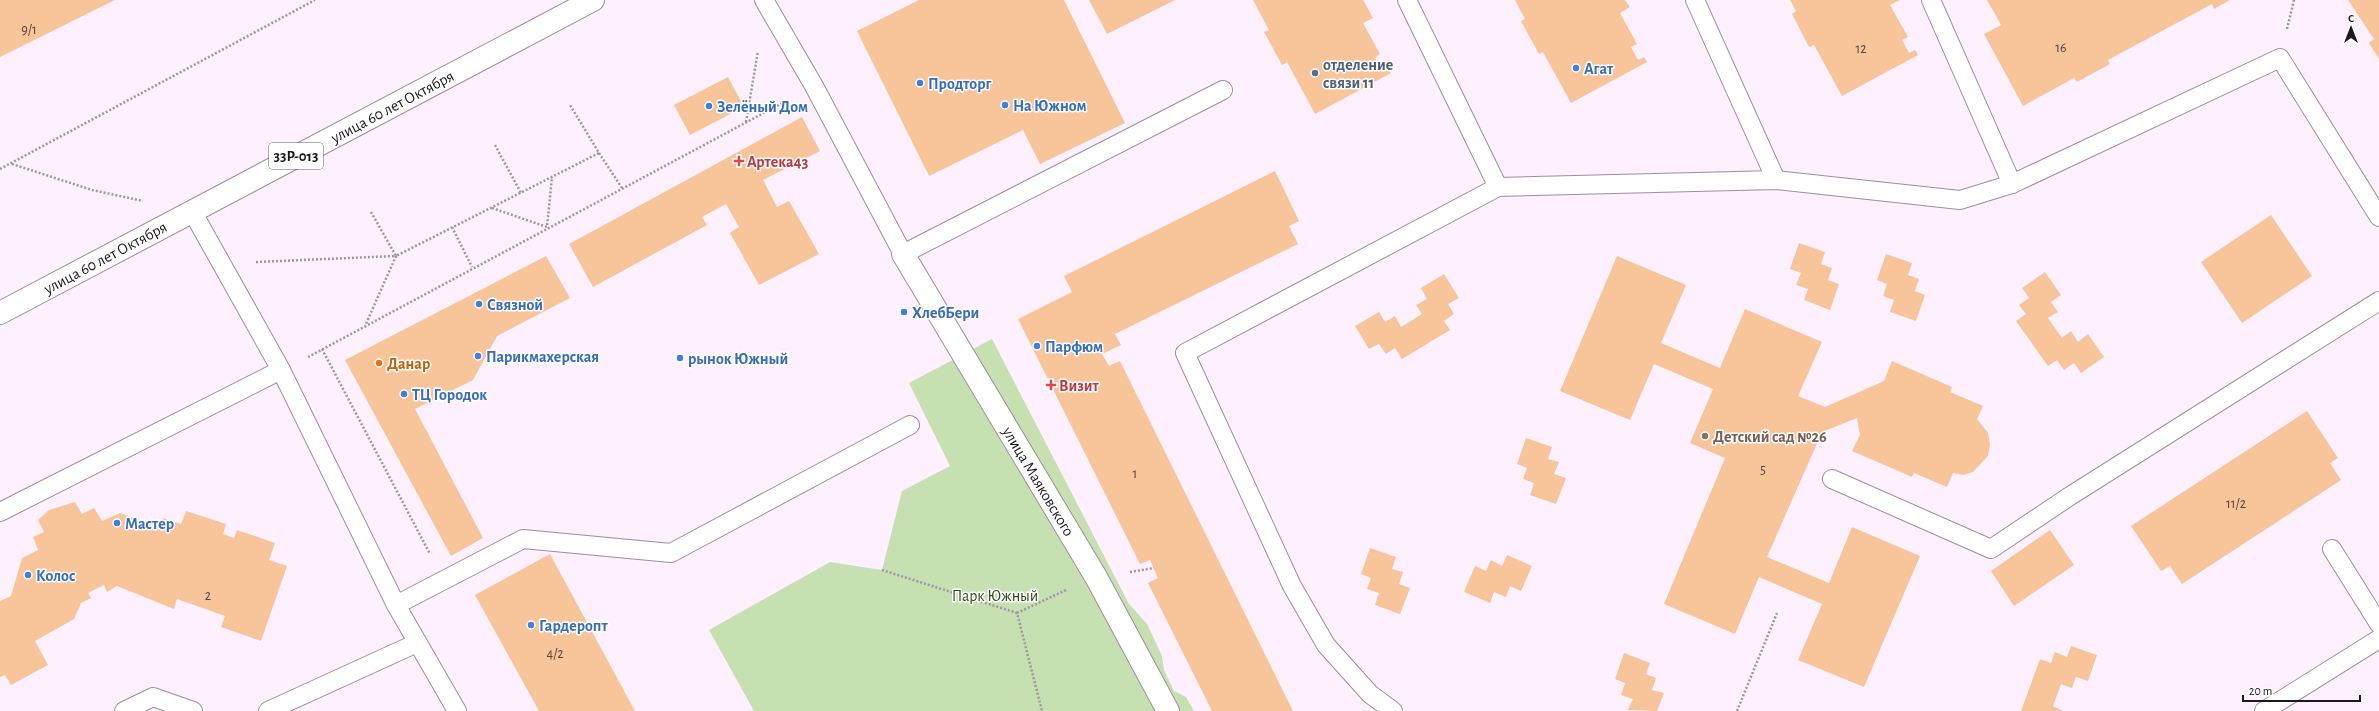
<svg xmlns="http://www.w3.org/2000/svg" width="2379" height="711" font-family="'Alegreya Sans',sans-serif">
  <style>
    .green { fill: #c7e0b1 }
    .building { fill: #f8c499 }
    .lines { fill: none; stroke-linecap: round; stroke-linejoin: round }
    .service-casing { stroke: #9d8e9d; stroke-width: 20 }
    .pedestrian-casing { stroke: #9d8e9d; stroke-width: 24 }
    .primary-casing { stroke: #9d8e9d; stroke-width: 24 }
    .path { stroke: #a095a0; stroke-width: 2.5; stroke-dasharray: 2 2; stroke-linecap: butt }
    .service { stroke: #fff; stroke-width: 18 }
    .pedestrian { stroke: #fff; stroke-width: 22 }
    .primary { stroke: #fff; stroke-width: 22 }
    .shop-dot { fill: #3f7fe0; stroke: #fff; stroke-width: 1.5 }
    .service-dot { fill: #5c6f8a; stroke: #fff; stroke-width: 1.5 }
    .health-dot { fill: #e0444e; stroke: #fff; stroke-width: 1.5 }
    .food-dot { fill: #e8710a; stroke: #fff; stroke-width: 1.5 }
    .education-dot { fill: #8d6e63; stroke: #fff; stroke-width: 1.5 }
    .labels { text-anchor: middle; stroke-width: 3; stroke-linejoin: round; paint-order: stroke }
    .number-label { font-size: 14px; fill: #54423c }
    .shield { fill: #fff; stroke: #615d61; stroke-width: 1 }
    .shield-label { font-size: 15px; font-weight: bold; fill: #1d171d }
    .service-label { font-size: 16px; font-weight: bold; fill: #4e5e75; stroke: #fff; text-anchor: start }
    .shop-label { font-size: 16px; font-weight: bold; fill: #366cbe; stroke: #fff; text-anchor: start }
    .street-label { font-size: 16px; fill: #1d171d; stroke: #fff }
    .health-label { font-size: 16px; font-weight: bold; fill: #be3a42; stroke: #fff; text-anchor: start }
    .food-label { font-size: 16px; font-weight: bold; fill: #c56008; stroke: #fff; text-anchor: start }
    .education-label { font-size: 16px; font-weight: bold; fill: #785e54; stroke: #fff; text-anchor: start }
    .park-label { font-size: 16px; fill: #314818; stroke: #fff }
  </style>
  <rect width="100%" height="100%" fill="#fef0fe"/>
  <path class="green" d="M992,339l137,265 18,20 15,32 2,14 10,21 12,6 8,14h-440l-45,-81 121,-68 52,8 20,-79 48,-25 -41,-83z"/>
  <g class="building">
    <path d="M0,0h115l-115,57z"/>
    <path d="M919,0h145l61,123 -85,41 -17,-34 -94,46 -72,-145z"/>
    <path d="M1089,0h86l-68,34z"/>
    <path d="M1253,0h110l10,18 -10,5 17,31 -5,4 7,13 6,-3 3,5 -76,41 -28,-52 -5,3 -18,-33 5,-2z"/>
    <path d="M1515,0h110l5,7 -10,6 17,31 -6,3 7,13 6,-3 3,5 -76,41 -28,-51 -4,2 -18,-33 4,-2z"/>
    <path d="M1790,0h110l-10,5 18,32 -6,3 7,13 6,-3 3,5 -76,41 -28,-51 -5,2 -17,-33 4,-3z"/>
    <path d="M1987,0h243l-16,9 -2,-5 -104,56 2,4 -33,18 -3,-4 -51,28 -39,-72 17,-9z"/>
    <path d="M2348,0h31v59l-10,-16 5,-4z"/>
    <path d="M728,77l16,30 -54,28 -16,-30z"/>
    <path d="M802,117l18,34 -57,29 14,27 12,-6 30,53 -60,31 -29,-52 9,-6 -13,-23 -24,13 5,8 -114,62 -24,-43z"/>
    <path d="M1275,171l24,50 -10,5 9,18 -183,90 6,11 -19,9 7,12 11,-5 173,350h-81l-64,-128 10,-5 -8,-18 -10,4 -122,-245 54,-27 -8,-16z"/>
    <path d="M2271,215l41,61 -70,47 -41,-61z"/>
    <path d="M1799,243l26,9 -4,12 11,4 -4,12 11,4 -9,26 -26,-10 4,-11 -12,-4 5,-12 -11,-4z"/>
    <path d="M1886,254l26,9 -4,12 11,4 -4,12 10,4 -9,26 -26,-9 4,-12 -11,-4 4,-12 -10,-4z"/>
    <path d="M546,256l24,42 -73,38 -24,44 -58,29 68,129 -32,18 -106,-196z"/>
    <path d="M1617,256l69,29 -25,58 59,25 25,-59 77,33 -24,54 27,11 59,-26 8,-20 60,26 -2,5 33,14 -6,13 11,14 2,12 -2,11 -15,16 -10,3 -10,-2 -6,14 -33,-14 -2,4 -60,-26 8,-16 -3,-17 -35,14 -55,125 62,26 23,-56 68,29 -56,131 -66,-27 24,-56 -63,-27 -24,57 -71,-30 61,-146 -35,-15 23,-54 -59,-25 -24,56 -70,-29z"/>
    <path d="M2045,272l16,23 -10,7 7,10 -10,6 14,20 9,-7 7,11 10,-8 16,23 -23,16 -7,-10 -10,7 -7,-10 -9,6 -32,-45 10,-7 -7,-9 10,-7 -7,-10z"/>
    <path d="M1444,274l15,24 -11,6 6,10 -10,7 6,9 -48,29 -7,-11 -9,6 -7,-10 -10,5 -14,-23 24,-14 6,10 10,-6 6,11 21,-13 -6,-9 11,-6 -6,-11z"/>
    <path d="M2307,411l31,47 -8,5 11,17 -159,104 -12,-18 -9,5 -30,-45z"/>
    <path d="M1526,438l26,9 -4,12 11,3 -5,12 12,4 -10,26 -26,-9 4,-12 -11,-4 4,-11 -10,-4z"/>
    <path d="M75,502l7,12 12,-6 8,13 18,-8 39,14 4,-9 18,6 5,-13 40,13 -3,10 11,4 3,-8 38,13 -6,17 18,6 -26,75 -40,-14 4,-11 -48,-17 -3,10 -57,-23 -10,6 -3,-7 -16,8 3,5 -10,5 -7,16 -39,22 13,24 -37,20 -6,-10 -5,2v-76l11,-5 11,-38 16,-8 -5,-13 11,-5 -6,-12 11,-10z"/>
    <path d="M2050,530l24,35 -60,41 -23,-35z"/>
    <path d="M1370,548l26,9 -4,12 11,3 -4,12 11,4 -10,26 -25,-9 4,-12 -12,-4 4,-11 -10,-4z"/>
    <path d="M550,554l85,157h-96l-64,-116z"/>
    <path d="M1507,555l25,11 -11,25 -11,-5 -4,11 -12,-5 -4,11 -26,-11 11,-26 11,5 5,-11 11,6z"/>
    <path d="M2071,646l26,9 -9,26 -12,-4 -4,11 -11,-4 -8,22 10,5h-42l19,-52 11,4 4,-11 12,5z"/>
    <path d="M1624,653l26,10 -4,11 10,4 -4,12 12,3 -7,18 -29,-1 5,-11 -12,-4 4,-12 -10,-4z"/>
  </g>
  <g class="lines">
    <defs>
      <g id="service">
        <path d="M764,0l50,86 89,168 320,-164"/>
        <path d="M1407,0l91,187"/>
        <path d="M1695,0l81,180"/>
        <path d="M1931,0l81,184"/>
        <path d="M192,211l89,159 115,235 61,106"/>
        <path d="M1832,479l159,70 79,-53 309,-195"/>
        <path d="M0,512l281,-142"/>
        <path d="M2332,549l47,75"/>
        <path d="M396,605l127,-66 148,14 239,-128"/>
        <path d="M124,711l29,-14 40,14"/>
        <path d="M268,711l149,-68"/>
        <path d="M1393,711l-23,-17 -44,-49 -34,-59 -107,-233 313,-166 278,-7 184,20 52,-16 268,-126 99,159"/>
        <path d="M2264,711l115,-72"/>
      </g>
      <path id="pedestrian" d="M903,254l193,323 72,134"/>
      <path id="primary" d="M0,313l593,-313"/>
    </defs>
    <use href="#service" class="service-casing"/>
    <use href="#pedestrian" class="pedestrian-casing"/>
    <use href="#primary" class="primary-casing"/>
    <g class="path">
      <path d="M2287,29l7,-29"/>
      <path d="M746,122l12,-71"/>
      <path d="M495,145l26,48"/>
      <path d="M599,153l23,35"/>
      <path d="M12,164l80,26 51,11"/>
      <path d="M0,169l315,-169"/>
      <path d="M492,208l55,19 5,-50"/>
      <path d="M371,212l25,44 203,-103 -29,-48"/>
      <path d="M452,227l20,40"/>
      <path d="M256,262l140,-6 -31,70"/>
      <path d="M322,349l108,205"/>
      <path d="M308,357l480,-257"/>
      <path d="M882,570l135,43 25,98"/>
      <path d="M1130,572l24,-4"/>
      <path d="M1017,613l49,-23"/>
      <path d="M1737,711l40,-98"/>
    </g>
    <use href="#service" class="service"/>
    <use href="#pedestrian" class="pedestrian"/>
    <use href="#primary" class="primary"/>
  </g>
  <g class="shop-dot">
    <circle cx="1576" cy="68" r="4"/>
    <circle cx="920" cy="83" r="4"/>
    <circle cx="1005" cy="105" r="4"/>
    <circle cx="709" cy="106" r="4"/>
    <circle cx="479" cy="304" r="4"/>
    <circle cx="904" cy="312" r="4"/>
    <circle cx="1037" cy="346" r="4"/>
    <circle cx="478" cy="356" r="4"/>
    <circle cx="680" cy="358" r="4"/>
    <circle cx="404" cy="394" r="4"/>
    <circle cx="117" cy="523" r="4"/>
    <circle cx="28" cy="575" r="4"/>
    <circle cx="531" cy="625" r="4"/>
  </g>
  <circle class="service-dot" cx="1315" cy="73" r="4"/>
  <g class="health-dot">
    <path d="M737 155h4v4h4v4h-4v4h-4v-4h-4v-4h4z"/>
    <path d="M1049 379h4v4h4v4h-4v4h-4v-4h-4v-4h4z"/>
  </g>
  <circle class="food-dot" cx="379" cy="363" r="4"/>
  <circle class="education-dot" cx="1705" cy="436" r="4"/>
  <g class="labels">
    <g class="number-label">
      <text x="29" y="34">9/1</text>
      <text x="2061" y="52">16</text>
      <text x="1861" y="53">12</text>
      <text x="1763" y="474">5</text>
      <text x="1135" y="478">1</text>
      <text x="2236" y="508">11/2</text>
      <text x="208" y="600">2</text>
      <text x="555" y="658">4/2</text>
    </g>
    <rect class="shield" x="269" y="143" width="54" height="26" rx="3"/>
    <g class="shield-label">
      <text x="296" y="161">33Р-013</text>
    </g>
    <g class="service-label">
      <text x="1323" y="70">отделение<tspan x="1323" dy="18">связи 11</tspan></text>
    </g>
    <g class="shop-label">
      <text x="1584" y="74">Агат</text>
      <text x="928" y="89">Продторг</text>
      <text x="1013" y="111">На Южном</text>
      <text x="717" y="112">Зелёный Дом</text>
      <text x="487" y="310">Связной</text>
      <text x="912" y="318">ХлебБери</text>
      <text x="1045" y="352">Парфюм</text>
      <text x="486" y="362">Парикмахерская</text>
      <text x="688" y="364">рынок Южный</text>
      <text x="412" y="400">ТЦ Городок</text>
      <text x="125" y="529">Мастер</text>
      <text x="36" y="581">Колос</text>
      <text x="539" y="631">Гардеропт</text>
    </g>
    <g class="street-label">
      <text transform="translate(392 106) rotate(-28)" y="6">улица 60 лет Октября</text>
      <text transform="translate(105 257) rotate(-28)" y="6">улица 60 лет Октября</text>
      <text transform="translate(1039 481) rotate(59)" y="6">улица Маяковского</text>
    </g>
    <g class="health-label">
      <text x="747" y="167">Артека43</text>
      <text x="1059" y="391">Визит</text>
    </g>
    <g class="food-label">
      <text x="387" y="369">Данар</text>
    </g>
    <g class="education-label">
      <text x="1713" y="442">Детский сад №26</text>
    </g>
    <g class="park-label">
      <text x="995" y="601">Парк Южный</text>
    </g>
  </g>
  <g transform="translate(2351 28)" stroke="#ffffff" stroke-width="3" paint-order="stroke">
  <path d="M0-3L7 15L0 10L-7 15Z" fill="#1d171d"/>
  <text y="-6" font-size="11" font-weight="bold" text-anchor="middle" fill="#1d171d">С</text>
  </g>
  <path d="M2243 695v6h117v-6" fill="none" stroke="#1d171d" stroke-width="2"/>
  <text x="2249" y="695" font-size="12" fill="#1d171d" stroke="#ffffff" stroke-width="3" paint-order="stroke">20 m</text>
</svg>
